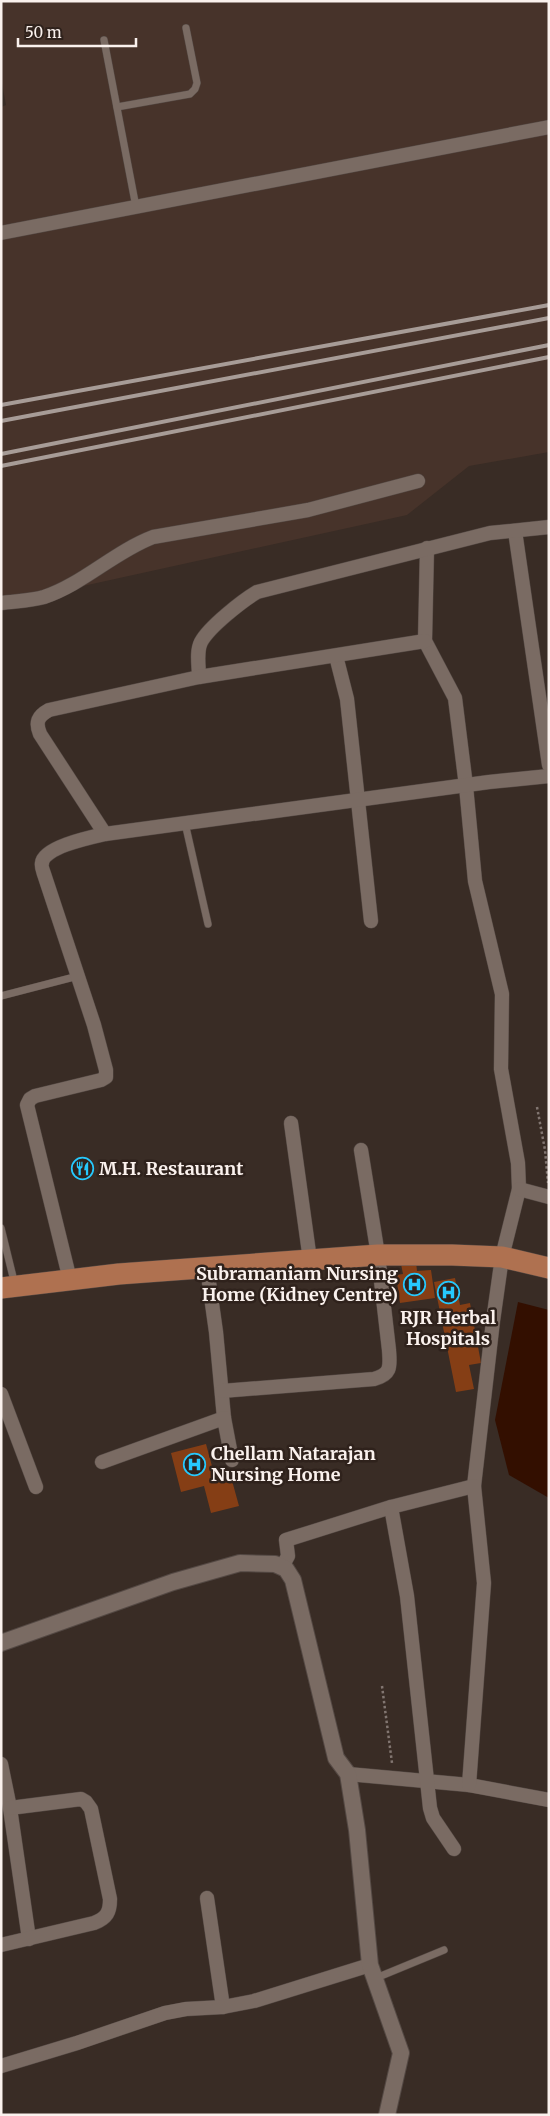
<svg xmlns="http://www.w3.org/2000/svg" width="550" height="2116" font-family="Merriweather,serif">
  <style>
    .built { fill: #47332a }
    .water { fill: #330f00 }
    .building { fill: #853e15 }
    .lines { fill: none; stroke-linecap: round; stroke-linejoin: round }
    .service-casing { stroke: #544944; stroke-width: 8 }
    .minor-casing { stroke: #544944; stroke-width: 15 }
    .tertiary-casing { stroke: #544944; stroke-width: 18 }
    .primary-casing { stroke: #544944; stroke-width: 22 }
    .path { stroke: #827671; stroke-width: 2.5; stroke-dasharray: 2.5 2.5; stroke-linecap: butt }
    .service { stroke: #7a6b63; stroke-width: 7 }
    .minor { stroke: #7a6b63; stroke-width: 14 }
    .tertiary { stroke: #7a6b63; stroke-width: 16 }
    .primary { stroke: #af7150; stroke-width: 21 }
    .rail { stroke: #a79c97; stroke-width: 4 }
    .labels { text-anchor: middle; stroke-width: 5; stroke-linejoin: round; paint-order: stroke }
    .poi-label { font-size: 18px; font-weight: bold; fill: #faf1ed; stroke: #2f221c; text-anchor: start }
  </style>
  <rect width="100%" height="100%" fill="#392c25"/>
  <path class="built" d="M1,1h548v451l-80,14 -62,49 -365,80 -41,6v-494l5,-2 -5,-27z"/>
  <path class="water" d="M518,1302l31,8v188l-40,-23 -14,-55z"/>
  <g class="building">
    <path d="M416,1262l1,9 14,-1 4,28 -35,5 -4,-28 7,-1 -2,-10z"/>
    <path d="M455,1278l5,27 10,-2 11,60 -12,2 5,24 -18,3 -22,-110z"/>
    <path d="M206,1444l10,37 15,-4 8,29 -28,7 -7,-27 -23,6 -10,-39z"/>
  </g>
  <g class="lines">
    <defs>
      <g id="service">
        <path d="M104,40l32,167"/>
        <path d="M117,107l73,-13 5,-5 2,-6 -11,-55"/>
        <path d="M185,823l23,101"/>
        <path d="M1,996l77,-20"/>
        <path d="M1,1228l14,57"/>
        <path d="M376,1978l68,-28"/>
      </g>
      <g id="minor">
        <path d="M1,233l548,-106"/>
        <path d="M515,531l34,234"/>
        <path d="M427,548l-2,93 30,57 11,88 9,95 27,113 -1,75 17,94 1,26 -17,68 -9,64 -19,165"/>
        <path d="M1,603c14,-2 29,-2 43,-6 39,-13 70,-45 109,-60l155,-27 110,-29"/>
        <path d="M336,656l11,43 24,222"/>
        <path d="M199,677c0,-11 -3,-25 2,-35 8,-15 41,-41 56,-50l233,-59 59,-6"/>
        <path d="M105,834l-65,-100c-5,-12 -2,-18 9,-24l150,-33 226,-36"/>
        <path d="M291,1123l19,137"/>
        <path d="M519,1189l30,8"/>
        <path d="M207,1268l9,64 8,86"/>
        <path d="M70,1280l-43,-175 3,-6 5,-3 66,-16 5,-3v-7l-12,-45 -50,-151c-1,-3 -3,-8 -2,-11 1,-16 50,-26 63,-29l384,-52 60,-6"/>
        <path d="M222,1391l152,-12c18,-5 16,-13 15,-29l-11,-95 -17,-105"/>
        <path d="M1,1394l35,93"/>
        <path d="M102,1462l122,-44 8,42"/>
        <path d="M282,1567l6,-11 -2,-16 105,-33"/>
        <path d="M1,1764l9,44 19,131"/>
        <path d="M348,1774l121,11 80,15"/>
        <path d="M454,1849l-21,-31 -3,-10 -23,-212 -16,-89 83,-21 10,97 -15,202"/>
        <path d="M207,1898l16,109"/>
        <path d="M1,1945l93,-22c13,-5 16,-11 16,-24l-19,-90 -5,-7 -5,-3 -71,9"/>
        <path d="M1,2066l76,-23 88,-30 21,-4 37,-2 31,-6 116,-36"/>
      </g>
      <path id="tertiary" d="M1,1643l172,-61 67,-19 35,1 11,5 7,11 43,178 12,16 9,56 13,135 31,88 -14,62"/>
      <path id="primary" d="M1,1288l118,-14 259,-19h74l50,2 47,11"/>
    </defs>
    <use href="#service" class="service-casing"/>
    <use href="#minor" class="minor-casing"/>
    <use href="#tertiary" class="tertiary-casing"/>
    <use href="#primary" class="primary-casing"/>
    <g class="path">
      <path d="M537,1107l8,43 3,33"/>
      <path d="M382,1686l10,77"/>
    </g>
    <use href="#service" class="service"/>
    <use href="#minor" class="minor"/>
    <use href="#tertiary" class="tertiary"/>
    <use href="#primary" class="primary"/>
    <g class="rail">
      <path d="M1,405l548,-100"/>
      <path d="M1,421l548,-103"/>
      <path d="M1,454l548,-109"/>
      <path d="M1,466l548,-109"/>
    </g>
  </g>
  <defs>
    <symbol id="restaurant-ring" viewBox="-11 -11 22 22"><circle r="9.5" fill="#2f221c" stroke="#26c9fe" stroke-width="1.5"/><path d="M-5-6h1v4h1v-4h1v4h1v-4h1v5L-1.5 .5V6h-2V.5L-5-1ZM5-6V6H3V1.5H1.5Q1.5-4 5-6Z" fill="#26c9fe"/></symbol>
    <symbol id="hospital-ring" viewBox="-11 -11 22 22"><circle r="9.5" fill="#2f221c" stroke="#26c9fe" stroke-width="1.5"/><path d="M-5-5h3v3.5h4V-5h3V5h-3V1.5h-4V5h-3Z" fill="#26c9fe"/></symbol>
  </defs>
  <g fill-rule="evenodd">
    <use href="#restaurant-ring" x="70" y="1156" width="25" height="25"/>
    <use href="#hospital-ring" x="402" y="1272" width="25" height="25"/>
    <use href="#hospital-ring" x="436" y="1280" width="25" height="25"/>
    <use href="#hospital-ring" x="182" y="1452" width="25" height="25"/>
  </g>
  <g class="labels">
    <g class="poi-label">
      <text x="99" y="1175">M.H. Restaurant</text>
      <text x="398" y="1280" text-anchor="end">Subramaniam Nursing<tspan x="398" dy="21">Home (Kidney Centre)</tspan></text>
      <text x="448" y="1324" text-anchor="middle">RJR Herbal<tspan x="448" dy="21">Hospitals</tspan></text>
      <text x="211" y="1460">Chellam Natarajan<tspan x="211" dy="21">Nursing Home</tspan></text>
    </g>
  </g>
  <rect width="550" height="2116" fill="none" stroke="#faf1ed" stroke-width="5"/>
  <path d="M18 38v8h118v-8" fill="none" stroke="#faf1ed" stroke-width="2.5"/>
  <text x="25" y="38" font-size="15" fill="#faf1ed" stroke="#2f221c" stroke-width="4" paint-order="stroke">50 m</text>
</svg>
